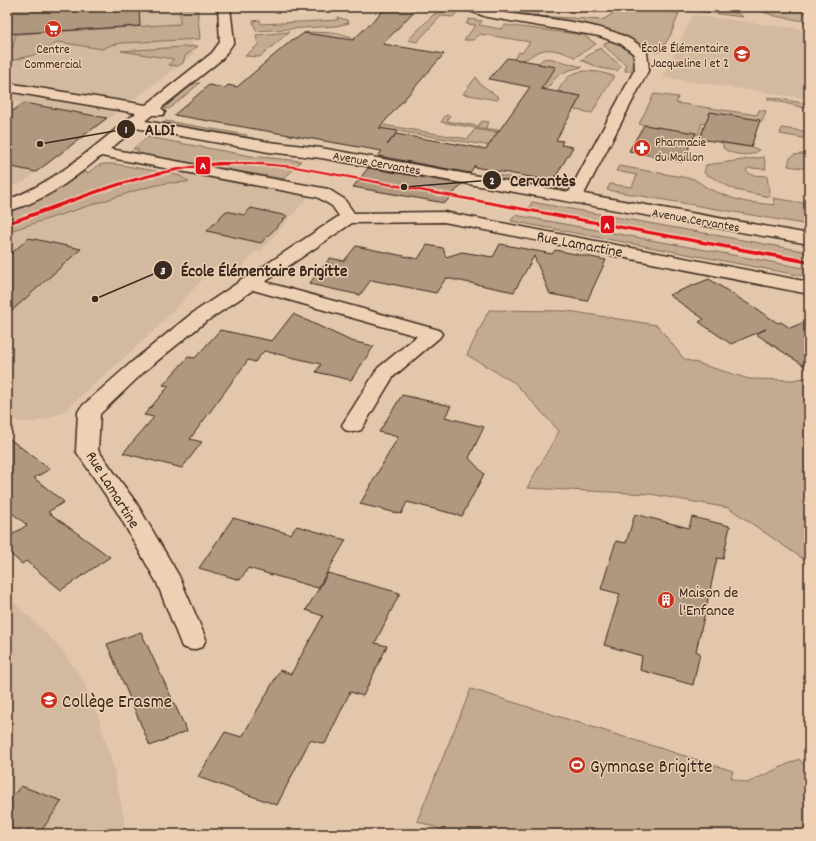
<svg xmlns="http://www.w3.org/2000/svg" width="816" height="841" font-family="Dekko,sans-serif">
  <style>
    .built { fill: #d3b99f }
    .green { fill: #c4aa91; stroke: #806a58 }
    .building { fill: #af9780; stroke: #3b2a1e }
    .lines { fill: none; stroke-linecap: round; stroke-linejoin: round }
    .minor-casing { stroke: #3b2a1e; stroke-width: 3 }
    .minor { fill: #eed1b5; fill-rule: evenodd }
    .tram-1-casing { stroke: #eed1b5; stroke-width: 3 }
    .tram-1 { fill: #e10d19; fill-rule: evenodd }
    .labels { text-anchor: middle; stroke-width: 3; stroke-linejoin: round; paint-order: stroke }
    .far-poi-label { font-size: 13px; fill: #3b2a1e; stroke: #eed1b5; text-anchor: end }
    .far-street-label { font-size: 13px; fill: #3b2a1e; stroke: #eed1b5 }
    .street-label { font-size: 16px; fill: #3b2a1e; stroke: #eed1b5 }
    .poi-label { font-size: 16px; fill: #3b2a1e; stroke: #eed1b5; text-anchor: start }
    .near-poi-label { font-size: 19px; fill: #3b2a1e; stroke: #eed1b5; text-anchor: start }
    .leader { fill: none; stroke: #3b2a1e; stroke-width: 1.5 }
    .callout-dot { fill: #3b2a1e; stroke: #eed1b5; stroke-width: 1.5 }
    .mark-label { font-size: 12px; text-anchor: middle; font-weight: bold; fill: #fff }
    .callout-label { font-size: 17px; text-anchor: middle; font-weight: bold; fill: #3b2a1e; stroke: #eed1b5; stroke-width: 3; stroke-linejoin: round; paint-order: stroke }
    .line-badge { stroke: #eed1b5; stroke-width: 1.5 }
    .badge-label { font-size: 11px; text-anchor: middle; font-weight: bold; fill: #fff }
  </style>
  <rect width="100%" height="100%" fill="#e3c7ac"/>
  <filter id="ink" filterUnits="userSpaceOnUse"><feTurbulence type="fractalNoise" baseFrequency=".025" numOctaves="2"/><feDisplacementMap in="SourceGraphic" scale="8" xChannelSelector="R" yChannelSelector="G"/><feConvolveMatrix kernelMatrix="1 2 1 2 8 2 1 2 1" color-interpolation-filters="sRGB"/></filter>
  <g filter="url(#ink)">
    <g class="built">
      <path d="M7,7h183l3,48 -171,128 -15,5v-74l15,-11 -15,-2z"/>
      <path d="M693,15l116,15v69l-146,-22z"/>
      <path d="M193,171l117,24 -50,57h-5l-16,18 -24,-4 -59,63 -93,83 -14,6 -14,4h-14l-14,-4v-192l166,-51z"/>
      <path d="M7,596l49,47 26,35 18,44 13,44 11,52 1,16h-118z"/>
    </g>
    <g class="green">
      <path d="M180,7h17l3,32 -78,4 -11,2 -9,4 -44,-7 -21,12 -30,8v-9h4l5,-19 164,-10z"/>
      <path d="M481,7h44l7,2 7,7 63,4 9,-5 6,-8 62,6 -8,21 -11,18 -14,-2 -16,-12 -23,-8 -109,-17z"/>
      <path d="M548,7h49l-2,2 -15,3 -28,-3z"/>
      <path d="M698,7c12,0 37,2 45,10l-47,-6z"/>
      <path d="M749,7h51l-1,4 10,2v9l-34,-6z"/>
      <path d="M456,9l2,2 -5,6 -12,-1 -24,26 -9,-2 26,-26z"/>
      <path d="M337,17l10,3 2,3 -13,3 -80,5 -3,-10 7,-1 1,4 77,-4z"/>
      <path d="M469,19l13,2 -3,4 22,4 4,-4 79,10 12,9 -21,13c-11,-4 -23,-10 -34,-6 -13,4 -11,11 -27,8l5,-7 3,1 8,-11 -50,-8 -6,6h-10l12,-15 -10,-1z"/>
      <path d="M289,32l-29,25 -15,-1 13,-11 -2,-10z"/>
      <path d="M305,32l34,1 28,9 -20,19 -18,-24 -25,-4z"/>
      <path d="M612,39c14,6 28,17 19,32h-6l1,-6 -23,-20z"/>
      <path d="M198,46l-13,10 -2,7 -5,3 -9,-1 5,-6 -53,-8z"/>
      <path d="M600,48l21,18 -4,5 -17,-3 -19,-8z"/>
      <path d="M549,58l33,9c-20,5 -23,5 -35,22l-9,-1 10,-10 8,-11 -18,-3 5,-5z"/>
      <path d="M585,71l14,1 15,4 -22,37 -21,-4h3l7,-13 -19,-3 1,-1 -5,-1c7,-12 12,-19 27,-20z"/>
      <path d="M476,77l3,6 18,13 2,2 -2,2 -34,-6z"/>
      <path d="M195,83h5l-31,26 -5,-1z"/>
      <path d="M654,94l24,3 -2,6 81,12 2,-5 7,1 -4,11 -52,-10 -5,12 -3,-1 -4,12 -59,-11z"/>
      <path d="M768,97l41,7v5l-41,-10z"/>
      <path d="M446,115l4,1 -3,5 31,5 4,-5 7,1 -4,6 32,5 -1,2 -75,-13z"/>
      <path d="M335,117l133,22 7,-10 34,6 14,16 -133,-21 -2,2 -53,-7 -15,15 -17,-3 19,-19z"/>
      <path d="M166,121l81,14 -3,3 -82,-14z"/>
      <path d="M782,128l27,4v7l-29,-5z"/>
      <path d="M147,137l104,19 50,5 -17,18 -149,-26 4,-3 -6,-1z"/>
      <path d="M723,143l32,5 4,2c-8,8 -27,5 -36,-2z"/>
      <path d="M809,153v16l-21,-3 2,-8 4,-3z"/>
      <path d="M764,157l2,12 -18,-1 -2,2 2,3 5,2 14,1 3,21 -35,-7 -31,-17 2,-8z"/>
      <path d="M103,164h12l58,10 7,2 9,6 -22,1 -23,5 -137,44v-20c30,-10 51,-21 76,-40l5,1 9,-7z"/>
      <path d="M619,166l75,13 15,10 23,9 14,4 29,3 -2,-7 36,6v21l-202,-35 3,-6 22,3 5,-12 -21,-4z"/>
      <path d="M492,174l39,7 -2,3 -39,-6z"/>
      <path d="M532,202l277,50v12l-282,-52z"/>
      <path d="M515,215l294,54v8l-298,-56z"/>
      <path d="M489,310l79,1 89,14 27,34 65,20 44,1 16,-3v186l-80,-55 -79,-14 -123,-6 32,-57 -44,-48 -48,-28z"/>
      <path d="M471,689l262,82 -2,7 16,5 52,-24 10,12v63h-355l-37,-13z"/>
    </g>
    <g class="building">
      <path d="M7,7h132l1,19 -133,8z"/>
      <path d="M387,7h31l-35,37 61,10 -65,74 19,3 -11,14 9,-11 90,15 44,-62 -41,-8 18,-21 32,5 -1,1 18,3 -15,22 40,7 -25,44 7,1 -2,4 12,2 -20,34 -79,-14 1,-2 -5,8 -92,-17 4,-5 -208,-36 35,-30 16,3 3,-3 9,2 56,-48h3l8,-6 49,7z"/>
      <path d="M24,103l83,15 -71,54 -29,-6v-51z"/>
      <path d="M710,112l50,8 -9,27 -52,-8z"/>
      <path d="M644,125l52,8 -14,29 -53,-11z"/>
      <path d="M368,168l94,16 -17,19 -92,-16z"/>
      <path d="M251,208l36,8 -26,27 -54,-12 19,-20 18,4z"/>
      <path d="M29,238l52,11 -74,66v-58z"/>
      <path d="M500,244l52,10 3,-4 51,10 -19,41 -37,-7 -16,-38 -20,36 -68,-14 -10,15 -65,-13 -11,15 -51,-11 21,-26 14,3 12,-15 62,13 9,-14 16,3 3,9 16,-5 31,5z"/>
      <path d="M709,279l69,44 3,-1 9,6 19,-8v49l-53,-35 10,-5 -35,15 -32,-22 5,-3 -35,-24z"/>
      <path d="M293,314l58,27 23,5 -23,34 -35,-8 5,-8 -57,-13 -9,11 -7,-2 -58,79 12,3 -20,26 -59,-15 31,-36 -10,-2 25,-29 -6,-1 25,-28 7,1 25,-28 52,11z"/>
      <path d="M402,395l49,11 -6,11 39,10 -15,31 15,16 -22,42 -55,-14 -6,12 -41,-10 38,-67 -19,-5z"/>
      <path d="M7,437l43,32 -16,9 30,24 -16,10 62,45 -49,33 -35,-29 -4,3 -15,-13v-13l20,-13 -20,-16z"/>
      <path d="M635,514l54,14 3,-11 38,9 -7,33 -6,-1 -10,46 -11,47 4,2 -7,32 -53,-15 2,-14 -38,-11 16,-51 -19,-5 15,-48 10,2z"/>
      <path d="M233,518l57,16 7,-8 49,14 -28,48 -70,-20 -8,12 -41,-12z"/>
      <path d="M328,573l72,20 -25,50 12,3 -24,50 -13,-4 -25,52 -15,-4 -33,65 -79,-28 27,-45 17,5 38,-67 11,4 32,-58 -17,-6z"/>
      <path d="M141,632l46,99 -37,15 -43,-102z"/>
      <path d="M21,786l41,15 -23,33h-32v-31z"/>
    </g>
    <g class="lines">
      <defs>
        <path id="minor" d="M218,7h12l4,35 -12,17 -61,49 4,4 -2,3h-11l-7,6 124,21 52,6 248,44 66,-123 -1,-15 -13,-10 -22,-8 -112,-19 -20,-7 -2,-3c6,0 13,-1 18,0 10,3 20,6 30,7 34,5 114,10 134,39l2,16 -65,125 225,40v10l-488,-86 -52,-6 -133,-24 -26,21 218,40 16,10 10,14 90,-1 365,70v12l-365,-72 -92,1 -87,59 174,48 3,4 -3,4 -46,39 -32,53 -8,2 -8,-2 -3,-5 36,-57 39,-32 -164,-46 -49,33 -58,47 -46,44 -2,36 39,54 42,72 27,63 -4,8 -10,3 -10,-3 -25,-64 -38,-68 -43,-64 2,-39 3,-5 51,-45 58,-47 49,-33 2,-3 5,-1 93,-62 -7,-10 -15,-9 -216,-41c-29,24 -57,46 -94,55v-11c50,-18 88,-55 129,-87l-129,-22v-8l139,22 66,-52 8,-11z"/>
      </defs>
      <use href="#minor" class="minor-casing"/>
      <use href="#minor" class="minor"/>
      <defs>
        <path id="tram-1" d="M218,162h33l44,4 514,94v4l-514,-96c-22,-2 -44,-4 -67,-3 -41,1 -82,12 -121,25 -34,11 -66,25 -100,35v-3c49,-17 97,-37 148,-49 20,-5 42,-8 63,-11z"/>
      </defs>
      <use href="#tram-1" class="tram-1-casing"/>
      <use href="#tram-1" class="tram-1"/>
    </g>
  </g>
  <defs>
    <symbol id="supermarket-disc" viewBox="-11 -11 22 22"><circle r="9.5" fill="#c8321e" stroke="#eed1b5"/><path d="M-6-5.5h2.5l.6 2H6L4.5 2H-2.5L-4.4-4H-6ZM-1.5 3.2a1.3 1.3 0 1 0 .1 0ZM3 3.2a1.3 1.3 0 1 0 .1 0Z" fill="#fff"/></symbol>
    <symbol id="school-disc" viewBox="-11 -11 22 22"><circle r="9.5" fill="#c8321e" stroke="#eed1b5"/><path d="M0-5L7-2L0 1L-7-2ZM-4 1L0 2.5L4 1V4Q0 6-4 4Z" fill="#fff"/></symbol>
    <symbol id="pharmacy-disc" viewBox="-11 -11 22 22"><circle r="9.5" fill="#c8321e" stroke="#eed1b5"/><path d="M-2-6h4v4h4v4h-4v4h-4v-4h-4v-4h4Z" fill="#fff"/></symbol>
    <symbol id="building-disc" viewBox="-11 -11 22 22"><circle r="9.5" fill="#c8321e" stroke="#eed1b5"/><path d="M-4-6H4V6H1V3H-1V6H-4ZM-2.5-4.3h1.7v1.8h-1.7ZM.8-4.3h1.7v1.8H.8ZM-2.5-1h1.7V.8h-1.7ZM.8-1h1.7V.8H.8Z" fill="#fff"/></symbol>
    <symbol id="stadium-disc" viewBox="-11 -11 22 22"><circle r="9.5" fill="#c8321e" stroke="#eed1b5"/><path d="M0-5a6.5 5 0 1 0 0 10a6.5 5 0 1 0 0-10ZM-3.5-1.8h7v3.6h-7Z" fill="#fff"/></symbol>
  </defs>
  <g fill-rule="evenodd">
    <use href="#supermarket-disc" x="43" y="19" width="20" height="20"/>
    <use href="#school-disc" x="732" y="44" width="20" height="20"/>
    <use href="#pharmacy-disc" x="632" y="138" width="20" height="20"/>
    <use href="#building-disc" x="656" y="590" width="20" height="20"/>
    <use href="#school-disc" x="39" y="690" width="20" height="20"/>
    <use href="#stadium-disc" x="567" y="755" width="20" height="20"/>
  </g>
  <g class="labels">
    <g class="far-poi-label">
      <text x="729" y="52">École Élémentaire<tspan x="729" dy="15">Jacqueline 1 et 2</tspan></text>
      <text x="53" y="53" text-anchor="middle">Centre<tspan x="53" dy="15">Commercial</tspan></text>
      <text x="655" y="146" text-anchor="start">Pharmacie<tspan x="655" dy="15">du Maillon</tspan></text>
    </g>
    <g class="far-street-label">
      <text transform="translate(377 162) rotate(10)" y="5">Avenue Cervantes</text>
      <text transform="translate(696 219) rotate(10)" y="5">Avenue Cervantes</text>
    </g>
    <g class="street-label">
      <text transform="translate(580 243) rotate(11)" y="6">Rue Lamartine</text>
      <text transform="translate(114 489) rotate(58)" y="6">Rue Lamartine</text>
    </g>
    <g class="poi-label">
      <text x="679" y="597">Maison de<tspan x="679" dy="18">l'Enfance</tspan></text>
    </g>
    <g class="near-poi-label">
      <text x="62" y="707">Collège Erasme</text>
      <text x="590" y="772">Gymnase Brigitte</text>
    </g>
  </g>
  <path class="leader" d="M40 144L126 129M404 187L492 180M95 299L163 270"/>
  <g class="callout-dot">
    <circle cx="40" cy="144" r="4"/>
    <circle cx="404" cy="187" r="4"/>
    <circle cx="95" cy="299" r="4"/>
    <circle cx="126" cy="129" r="10"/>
    <circle cx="492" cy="180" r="10"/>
    <circle cx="163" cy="270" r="10"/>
  </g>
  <g class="mark-label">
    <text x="126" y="133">1</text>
    <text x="492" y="184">2</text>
    <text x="163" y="274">3</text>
  </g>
  <g class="callout-label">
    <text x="160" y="135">ALDI</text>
    <text x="543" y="186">Cervantès</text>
    <text x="264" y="276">École Élémentaire Brigitte</text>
  </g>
  <g class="line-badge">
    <rect x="195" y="156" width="16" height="19" rx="4" fill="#e10d19"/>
    <rect x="600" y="215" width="15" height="19" rx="4" fill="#e10d19"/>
  </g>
  <g class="badge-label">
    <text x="203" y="169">A</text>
    <text x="607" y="229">A</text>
  </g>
  <rect width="816" height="841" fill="none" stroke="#eed1b5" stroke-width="24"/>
  <rect x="12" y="12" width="792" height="817" fill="none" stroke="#3b2a1e" stroke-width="1.5" filter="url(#ink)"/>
</svg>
